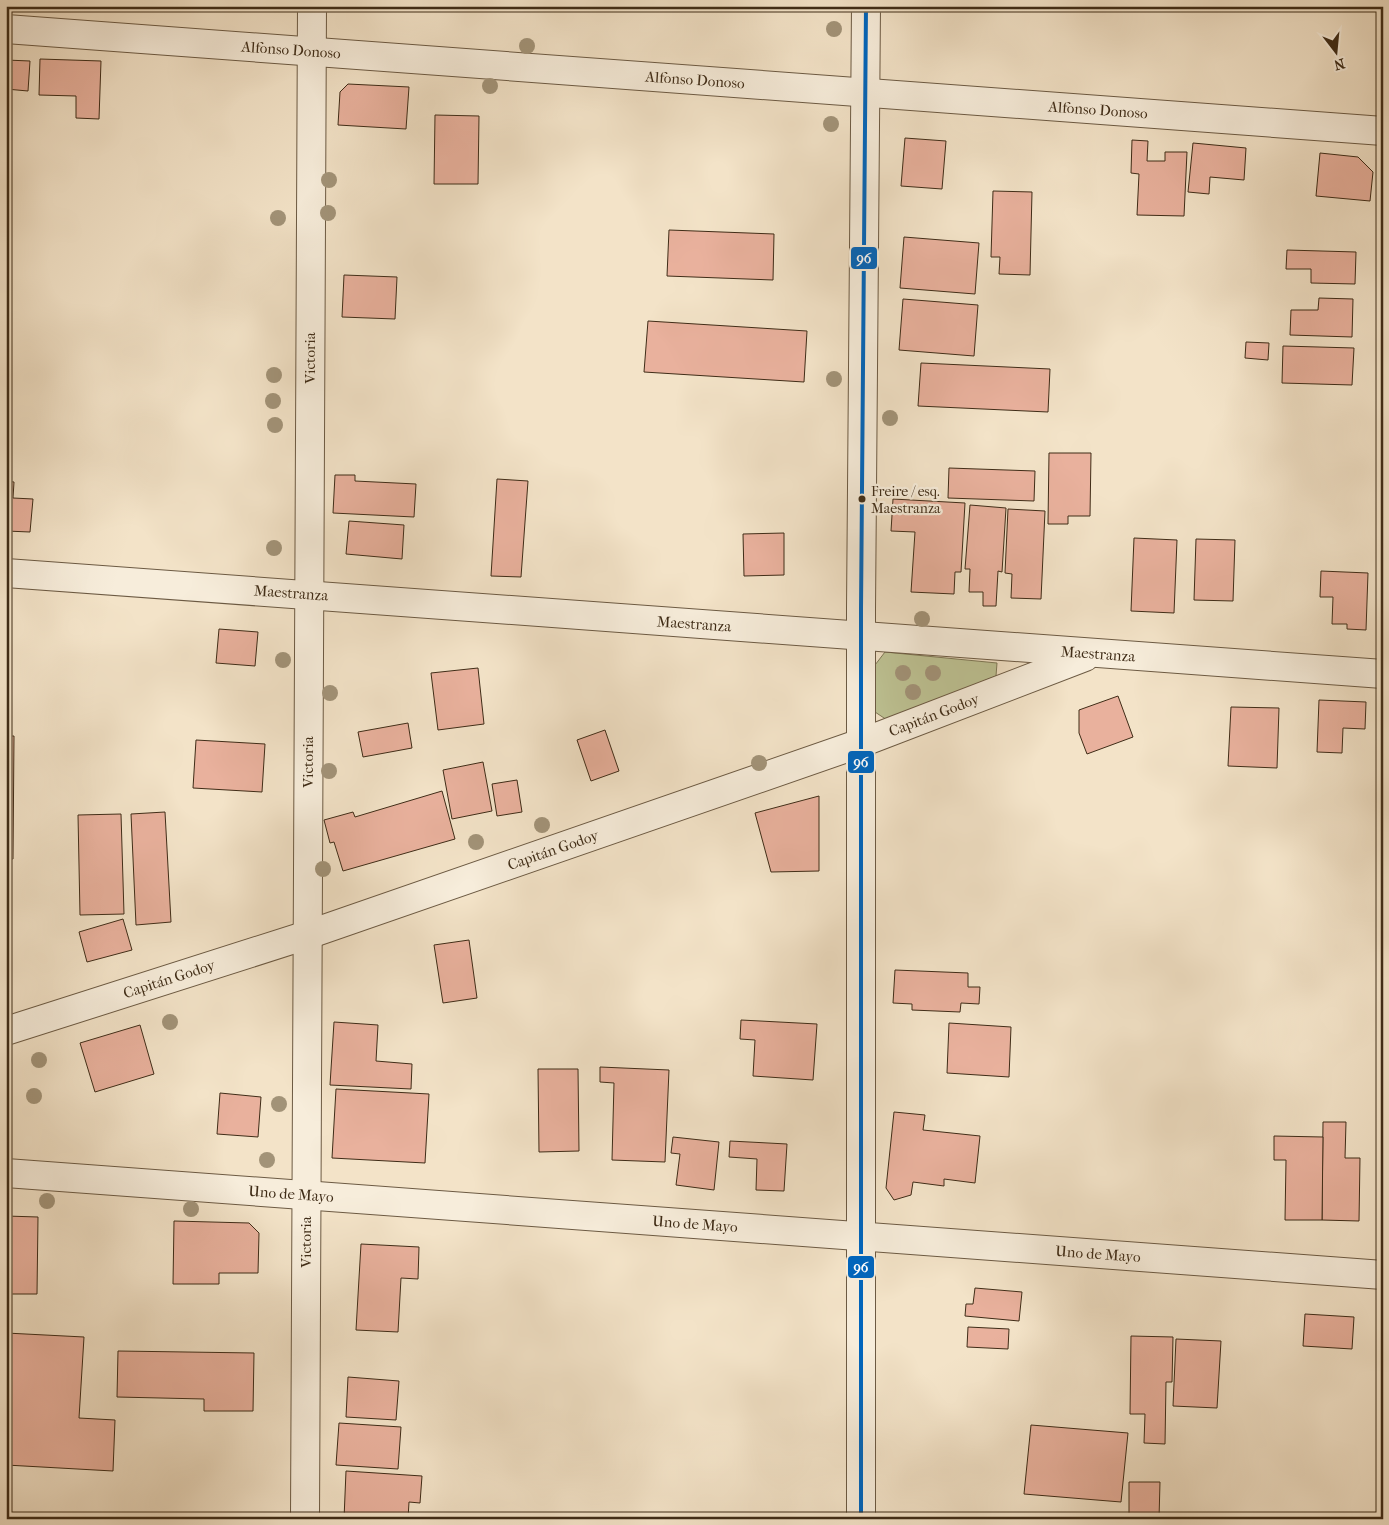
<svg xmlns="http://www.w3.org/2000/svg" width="1389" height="1525" font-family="'IM FELL French Canon',serif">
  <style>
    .green { fill: #bec394; stroke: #7e7856 }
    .building { fill: #e9b19d; stroke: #3f2c17 }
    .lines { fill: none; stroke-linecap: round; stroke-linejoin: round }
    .minor-casing { stroke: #6c5a43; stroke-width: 30 }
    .minor { stroke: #f7eddb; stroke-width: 28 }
    .bus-1-casing { stroke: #f7eddb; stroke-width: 8 }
    .bus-1 { stroke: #0065bd; stroke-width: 4 }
    .tree { fill: #a29378 }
    .bus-dot { fill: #3f2c17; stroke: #f7eddb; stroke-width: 2 }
    .labels { text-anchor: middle; stroke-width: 4.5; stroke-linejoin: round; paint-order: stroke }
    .bus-label { font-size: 14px; fill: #3f2c17; stroke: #f7eddb; text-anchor: start }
    .street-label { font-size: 15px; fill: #3f2c17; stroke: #f7eddb }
    .line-badge { stroke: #f7eddb; stroke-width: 2 }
    .badge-label { font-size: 14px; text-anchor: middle; font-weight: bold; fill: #fff }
  </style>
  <rect width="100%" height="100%" fill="#f3e3c8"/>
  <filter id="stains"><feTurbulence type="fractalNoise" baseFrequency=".004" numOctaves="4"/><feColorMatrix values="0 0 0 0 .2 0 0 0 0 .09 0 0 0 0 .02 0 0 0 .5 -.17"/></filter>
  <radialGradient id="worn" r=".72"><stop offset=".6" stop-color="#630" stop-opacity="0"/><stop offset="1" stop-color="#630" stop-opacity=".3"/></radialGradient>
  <path class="green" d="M885,652l112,11 -1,13 -109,44 -12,-8v-47z"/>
  <g class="building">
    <path d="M553,6h32l-1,3z"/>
    <path d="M40,59l61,2 -2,58 -23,-1v-22l-37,-1z"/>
    <path d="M6,60l24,1 -2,30 -22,-2z"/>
    <path d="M348,84l61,3 -3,42 -68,-4 2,-33z"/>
    <path d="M435,115l44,1 -1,68h-44z"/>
    <path d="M905,138l41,3 -4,48 -41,-3z"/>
    <path d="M1132,140l16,1 -1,20h18v-9h22l-3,64 -47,-1 2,-41 -8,-1z"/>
    <path d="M1193,143l53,5 -2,32 -34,-3 -1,17 -21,-2z"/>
    <path d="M1320,153l38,4 15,15 -3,29 -54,-5z"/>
    <path d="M993,191l39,1 -2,83 -31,-1 1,-17h-9z"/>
    <path d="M669,230l105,4 -1,46 -106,-4z"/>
    <path d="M904,237l75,6 -4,51 -75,-6z"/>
    <path d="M1287,250l69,2 -1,32 -44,-1v-14h-25z"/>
    <path d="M344,275l53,2 -2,42 -53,-2z"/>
    <path d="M1319,298l34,1 -1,38 -62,-2 1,-25h27z"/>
    <path d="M903,299l75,6 -4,51 -75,-6z"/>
    <path d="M648,321l159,10 -3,51 -160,-10z"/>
    <path d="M1246,342l23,1 -1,17 -23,-2z"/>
    <path d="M1283,346l71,2 -2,37 -70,-2z"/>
    <path d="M921,363l129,6 -2,43 -130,-6z"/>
    <path d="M1049,453h42l-1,63h-22v8h-20z"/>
    <path d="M949,468l86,3 -1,30 -86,-3z"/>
    <path d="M335,475h20v6l61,3 -2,33 -81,-4z"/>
    <path d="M497,479l31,2 -7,96 -30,-1z"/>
    <path d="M6,481l8,1 -1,16 20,1 -3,33 -24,-1z"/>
    <path d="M893,499l72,4 -4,69h-6l-1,22 -43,-2 4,-60 -24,-1z"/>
    <path d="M970,505l36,3 -4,64 -4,-1 -2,35h-13v-14h-14l1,-23h-5z"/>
    <path d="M1008,509l37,2 -4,88 -30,-1 1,-24 -7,-1z"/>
    <path d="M349,521l55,4 -2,34 -56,-5z"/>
    <path d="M784,533v42l-40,1 -1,-42z"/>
    <path d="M1134,538l43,2 -3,73 -43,-2z"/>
    <path d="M1196,539l39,1 -2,61 -39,-1z"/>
    <path d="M1321,571l47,2 -2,57 -19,-1v-5h-15l1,-27h-13z"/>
    <path d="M219,629l39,3 -3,34 -39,-3z"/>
    <path d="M478,668l6,56 -46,6 -7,-57z"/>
    <path d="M1118,696l15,41 -46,17 -8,-21v-23z"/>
    <path d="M1319,700l47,2 -1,27 -22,-1 -1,25 -25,-1z"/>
    <path d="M1231,707l48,1 -2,60 -49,-2z"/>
    <path d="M408,723l4,25 -49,9 -5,-25z"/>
    <path d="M605,730l14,41 -28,10 -14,-41z"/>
    <path d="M6,736h8l-1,123h-7z"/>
    <path d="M196,740l69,4 -3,48 -69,-4z"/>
    <path d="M483,762l9,49 -40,8 -9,-49z"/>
    <path d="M517,780l5,32 -25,4 -5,-32z"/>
    <path d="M442,791l13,48 -112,32 -9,-29 -4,1 -6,-23 29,-8 2,5z"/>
    <path d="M819,796v75l-48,1 -16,-59z"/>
    <path d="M165,812l6,110 -35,3 -5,-111z"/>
    <path d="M121,814l3,100 -44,1 -2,-100z"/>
    <path d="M123,919l9,31 -45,12 -8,-30z"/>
    <path d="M469,940l8,58 -34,5 -9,-58z"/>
    <path d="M895,970l73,3v14h12l-1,17 -18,-1 -1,9 -48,-2v-6l-19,-1z"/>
    <path d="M741,1020l76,4 -4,56 -60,-4 2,-36 -15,-1z"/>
    <path d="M334,1022l44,3 -2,36 36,3 -1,25 -81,-4z"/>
    <path d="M949,1023l62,4 -2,50 -62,-4z"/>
    <path d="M140,1025l14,49 -59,18 -15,-49z"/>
    <path d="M600,1067l69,3 -4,92 -53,-2 2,-77 -14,-1z"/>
    <path d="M538,1069h40l1,82 -40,1z"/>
    <path d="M336,1089l93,5 -4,69 -93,-5z"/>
    <path d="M220,1093l41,4 -3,40 -41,-3z"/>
    <path d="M894,1112l31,3 -2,15 57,6 -5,47 -31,-4v7l-31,-4 -2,13 -17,5 -8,-12z"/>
    <path d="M1323,1122h23l-1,36h15l-1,63 -37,-1z"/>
    <path d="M1274,1136l49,1 -1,83h-37l1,-60h-12z"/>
    <path d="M673,1137l46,5 -5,48 -38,-5 4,-31 -9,-1z"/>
    <path d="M730,1141l57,3 -3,47 -28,-1 1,-31 -28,-2z"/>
    <path d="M6,1216l32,1 -1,77h-31z"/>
    <path d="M174,1221l75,2 10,10 -1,40h-39v11h-46z"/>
    <path d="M361,1244l58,3 -1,32 -17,-1 -3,54 -42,-2z"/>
    <path d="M975,1288l47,4 -3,29 -54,-5 1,-12h7z"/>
    <path d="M1305,1314l49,3 -2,32 -49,-3z"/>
    <path d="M968,1327l41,2 -1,20 -41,-2z"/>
    <path d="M6,1333l78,4 -5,81 36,2 -2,51 -107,-6z"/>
    <path d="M1131,1336l42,1 -1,45h-6l-1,62 -21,-1 1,-29h-15z"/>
    <path d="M1176,1339l45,2 -4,67 -44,-2z"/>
    <path d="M118,1351l136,2 -1,58h-49v-12l-87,-2z"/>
    <path d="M348,1377l51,4 -3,39 -50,-3z"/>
    <path d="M339,1423l62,4 -3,42 -62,-4z"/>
    <path d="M1031,1425l97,8 -7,69 -97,-8z"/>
    <path d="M346,1471l76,5 -2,27 -11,-1 -1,17h-64z"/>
    <path d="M1129,1482h31l-1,37h-30z"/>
  </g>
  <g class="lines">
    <defs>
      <g id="minor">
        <path d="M6,29l1377,102"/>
        <path d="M6,573l1377,101"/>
        <path d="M6,1031l301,-96 554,-192 224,-86"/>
        <path d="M6,1173l1377,102"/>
        <path d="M305,1519l7,-1513"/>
        <path d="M861,1519v-910l5,-603"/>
      </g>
    </defs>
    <use href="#minor" class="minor-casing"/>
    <use href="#minor" class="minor"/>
    <defs>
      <path id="bus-1" d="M861,1519v-910l5,-603"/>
    </defs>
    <use href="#bus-1" class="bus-1-casing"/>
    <use href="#bus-1" class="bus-1"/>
  </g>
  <g class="tree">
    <circle cx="834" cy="29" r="8"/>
    <circle cx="527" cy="46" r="8"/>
    <circle cx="490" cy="86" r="8"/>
    <circle cx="831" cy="124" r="8"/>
    <circle cx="329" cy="180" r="8"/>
    <circle cx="328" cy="213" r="8"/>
    <circle cx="278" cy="218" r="8"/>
    <circle cx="274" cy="375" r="8"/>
    <circle cx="834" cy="379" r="8"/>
    <circle cx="273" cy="401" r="8"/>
    <circle cx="890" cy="418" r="8"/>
    <circle cx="275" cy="425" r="8"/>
    <circle cx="274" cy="548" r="8"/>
    <circle cx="922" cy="619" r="8"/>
    <circle cx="283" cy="660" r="8"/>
    <circle cx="903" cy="673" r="8"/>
    <circle cx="933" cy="673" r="8"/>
    <circle cx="913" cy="692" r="8"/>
    <circle cx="330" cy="693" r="8"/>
    <circle cx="759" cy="763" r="8"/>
    <circle cx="329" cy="771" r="8"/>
    <circle cx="542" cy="825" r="8"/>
    <circle cx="476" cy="842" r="8"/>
    <circle cx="323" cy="869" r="8"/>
    <circle cx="170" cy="1022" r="8"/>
    <circle cx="39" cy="1060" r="8"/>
    <circle cx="34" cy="1096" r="8"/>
    <circle cx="279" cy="1104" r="8"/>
    <circle cx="267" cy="1160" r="8"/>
    <circle cx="47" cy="1201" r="8"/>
    <circle cx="191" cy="1209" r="8"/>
  </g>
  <circle class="bus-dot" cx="862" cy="499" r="4.5"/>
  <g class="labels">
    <g class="bus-label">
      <text x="871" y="496">Freire / esq.<tspan x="871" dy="17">Maestranza</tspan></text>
    </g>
    <g class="street-label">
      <text transform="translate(291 50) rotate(4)" y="5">Alfonso Donoso</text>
      <text transform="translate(695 80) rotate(4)" y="5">Alfonso Donoso</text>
      <text transform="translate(1098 110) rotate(4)" y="5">Alfonso Donoso</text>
      <text transform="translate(310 358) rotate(-90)" y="5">Victoria</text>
      <text transform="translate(291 593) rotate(4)" y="5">Maestranza</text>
      <text transform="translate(694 624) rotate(4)" y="5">Maestranza</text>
      <text transform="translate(1098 654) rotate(4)" y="5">Maestranza</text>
      <text transform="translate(934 715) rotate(-21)" y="5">Capitán Godoy</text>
      <text transform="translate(308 762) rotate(-90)" y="5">Victoria</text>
      <text transform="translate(553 850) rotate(-19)" y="5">Capitán Godoy</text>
      <text transform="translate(169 979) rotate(-18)" y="5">Capitán Godoy</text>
      <text transform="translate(291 1194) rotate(4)" y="5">Uno de Mayo</text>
      <text transform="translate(695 1224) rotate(4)" y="5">Uno de Mayo</text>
      <text transform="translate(306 1242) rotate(-90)" y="5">Victoria</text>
      <text transform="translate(1098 1254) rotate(4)" y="5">Uno de Mayo</text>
    </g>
  </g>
  <g class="line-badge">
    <rect x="850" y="246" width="28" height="24" rx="5" fill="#0065bd"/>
    <rect x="847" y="750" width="28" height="24" rx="5" fill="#0065bd"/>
    <rect x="847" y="1255" width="28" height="24" rx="5" fill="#0065bd"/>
  </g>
  <g class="badge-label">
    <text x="864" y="263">96</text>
    <text x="861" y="767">96</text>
    <text x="861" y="1272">96</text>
  </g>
  <rect width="1389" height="1525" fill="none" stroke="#f3e3c8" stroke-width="25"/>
  <rect x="8" y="8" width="1374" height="1510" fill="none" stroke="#3f2c17" stroke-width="2.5"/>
  <rect x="12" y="12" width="1364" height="1500" fill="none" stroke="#3f2c17"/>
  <g transform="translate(1336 52) rotate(164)" stroke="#f7eddb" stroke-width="4" paint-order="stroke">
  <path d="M0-4L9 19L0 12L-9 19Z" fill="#3f2c17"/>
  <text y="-8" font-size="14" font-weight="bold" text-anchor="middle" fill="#3f2c17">N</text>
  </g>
  <rect width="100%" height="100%" filter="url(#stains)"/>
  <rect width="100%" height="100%" fill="url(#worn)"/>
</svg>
